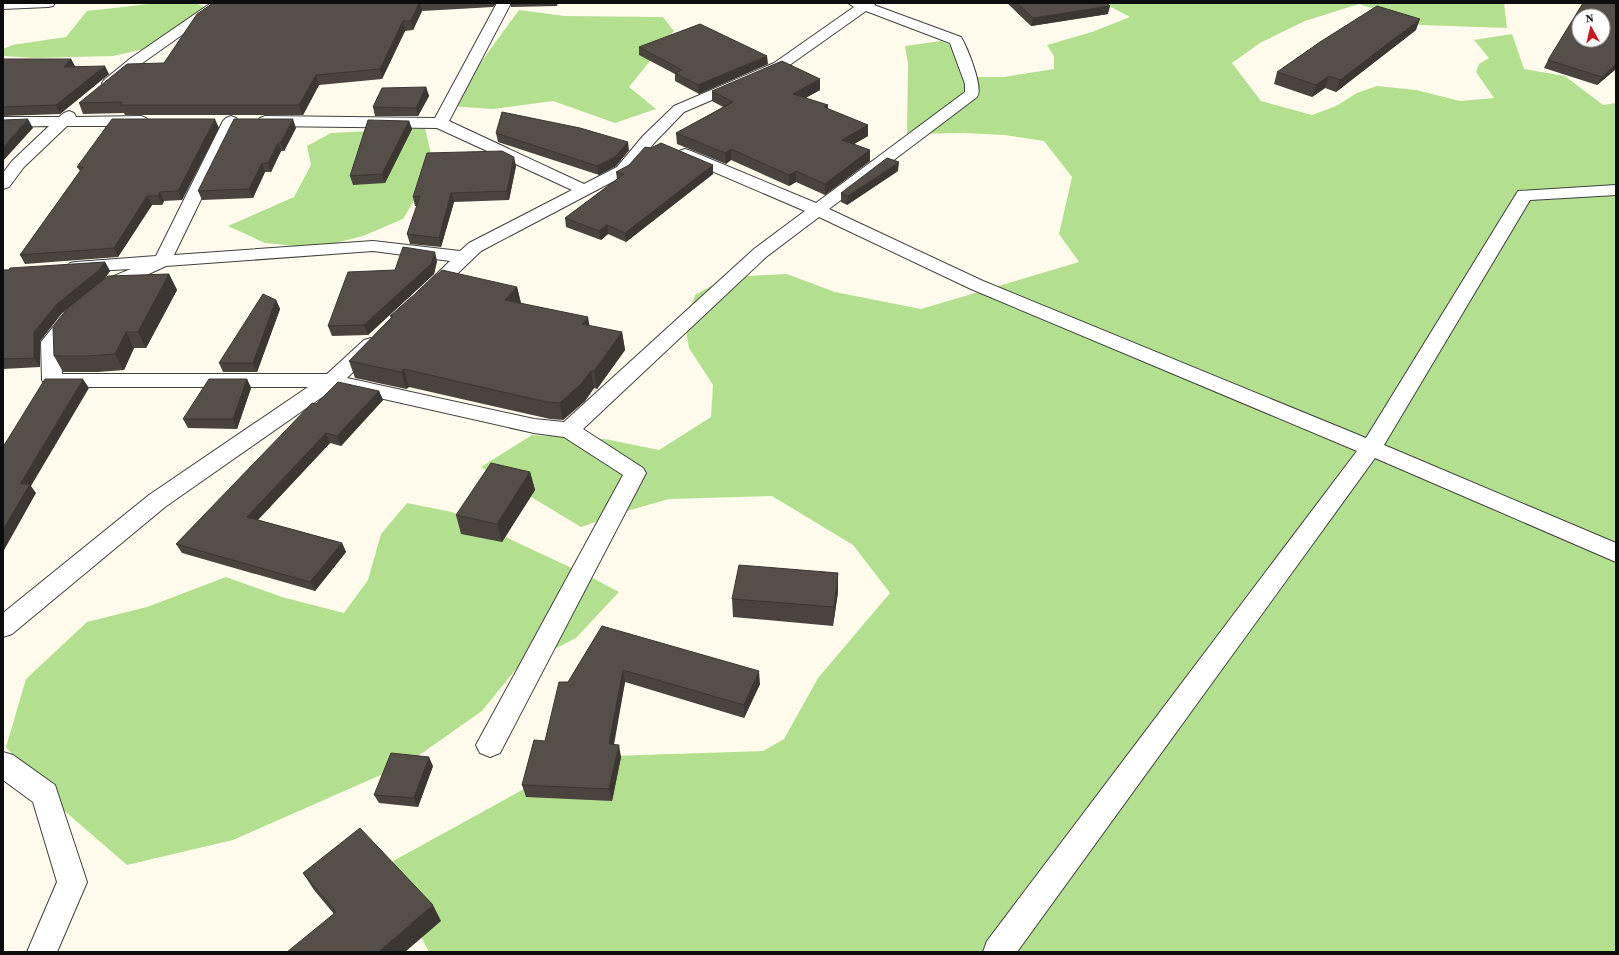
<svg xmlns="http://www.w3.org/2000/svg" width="1619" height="955" font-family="'Source Serif 4',serif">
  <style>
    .forest { fill: #b3e08f }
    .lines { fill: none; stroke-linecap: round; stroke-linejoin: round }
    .minor-casing { stroke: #404040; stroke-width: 2 }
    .minor { fill: #fff; fill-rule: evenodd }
    .wall { fill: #4a433e }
    .shaded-wall { fill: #3c3732 }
    .building { fill: #564e48; stroke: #3c3732; fill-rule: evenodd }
  </style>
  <rect width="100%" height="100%" fill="#fffbec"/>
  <g class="forest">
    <path d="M157,3h39l13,7 -52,36 -44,10 -78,2 -32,-2v-7l9,-4 54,-8 21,-26z"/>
    <path d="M1040,3h464l3,25 -86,-3 -62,-21 -54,17 -45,22 -28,20 29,38 51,14 24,-9 21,-13 20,-7 39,4 44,11 34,-3 -18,-26 3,-8 10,-6 -15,-18 38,-6 12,35 41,7 38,29 13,-2v849h-1187l-45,-86 198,-109 181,-6 21,-12 34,-61 72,-85 -37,-48 -81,-49 -103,3 -42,12 -46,16 -100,-60 51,-32 73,4 54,11 52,-33 2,-32 -24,-37 -4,-23 10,-30 32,-18 60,-3 48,18 86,17 158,-47 -20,-28 13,-57 -28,-36 -40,-6 -40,-2 -57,1 1,-70 -3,-18 36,-5 20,9 15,27h28l50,-8v-13l-7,-11 45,-13 38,-15 -21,-11z"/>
    <path d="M519,10l46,6 98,1 11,14 -45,56 27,22 -41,14 -62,-22 -60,8 -44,-3z"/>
    <path d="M425,128l6,26 -13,40 -15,25 -40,17 -48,12 -50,-5 -37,-17 66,-29 17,-32 -4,-19 24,-13z"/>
    <path d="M407,503l45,9 137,64 30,16 -43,46 -60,31 -34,42 -74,52 -175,77 -106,25 -82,-71 -39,-47 20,-68 61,-57 60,-15 79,-30 56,20 62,16 24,-33 13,-46z"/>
  </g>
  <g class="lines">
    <defs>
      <g id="minor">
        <path d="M3,3h52l-2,3 -5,1 -45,2z"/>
        <path d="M211,3h16l-86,61 -27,22 -5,1 -5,-1 -2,-3 2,-3 27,-22z"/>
        <path d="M497,3h14l-62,118 135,63 33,-17 26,-31 31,-30 100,-43 80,-56 -6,-4h28l-2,2 87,32c6,10 23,51 16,60l-148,112 154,72 383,157 152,-247 98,-6v10l-86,5 -146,245 232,98v19l-241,-104 -358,494h-34l4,-11 370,-490 -386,-162 -152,-72 -53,40 -183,172 60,39 3,5 -146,280 -10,4 -10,-4 -4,-8 147,-270 -59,-38 -30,-4 -199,-45 -170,119 -153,127 -9,3v-24l146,-118 159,-108h-256l-7,-2 -3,-5 -1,-38 25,-31 7,-2 7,2 2,4 -21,28 1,31h265l37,-34 7,-2 7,2 3,4 -34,34 187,41 30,3 190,-173 51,-38 -126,-54 -2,-3 2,-3 6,-2 6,2 125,52 149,-111v-8l-15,-41 -84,-32 -82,58 -100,43 -29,30 -26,31 -148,78 -47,45 -7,2 -7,-2 -2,-4 32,-31 -77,-10 -207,15 -48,22c-6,5 -10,7 -19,5l-2,-4c7,-11 22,-15 34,-20l-55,3 -6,-1 -3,-4 3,-4 6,-1 80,-6 67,-135 3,-3 5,-2 5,2 3,3 -65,134 199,-14 87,10 9,-8 103,-53 -135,-62 -172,-2 -5,-2 -3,-3 3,-3 5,-2 170,2z"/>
        <path d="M69,111l5,2 2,4 65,-1 5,2 3,3 -3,3 -5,2h-74l-43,41 -15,20 -6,2v-16l9,-12 37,-35 -46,1v-10h56l5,-4z"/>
        <path d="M3,752l10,3 42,30 32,97 -30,70h-30l30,-70 -24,-80 -30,-22z"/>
      </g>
    </defs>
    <use href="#minor" class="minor-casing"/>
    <use href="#minor" class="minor"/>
  </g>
  <g class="wall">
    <path d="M213,3h283l-3,4 -71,4 -9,19 -8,1 -23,48 -63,6 -16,30h-178l-1,-2 -41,1 -4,-11 85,-40z"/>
    <path d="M510,3h48l-1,3 -46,1z"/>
    <path d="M1007,3h99l2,11 -77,12z"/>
    <path d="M1616,4v65l-19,16 -53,-17 4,-8z"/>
    <path d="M1416,30l-80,62 -11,-4 -13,9 -38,-13 3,-12z"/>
    <path d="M639,47l129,17 -69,30 -24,-13v-7l-36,-19z"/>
    <path d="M3,59h68l4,7 34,8 -49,40 -57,2z"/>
    <path d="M820,79v11l-15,8 23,7v4l40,16v11l-14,8 16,6v11l-45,34 -29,-13 -7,4 -58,-26 -5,4 -49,-20 -1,-11 47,-26 -11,-6v-10z"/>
    <path d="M426,87l3,9 -11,20h-43l-2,-9z"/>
    <path d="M409,121l3,8 -27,54 -32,2 -3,-9z"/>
    <path d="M219,128l-37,72 -18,1 -2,4h-10l-34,52 -93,7 -5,-9 60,-84 -3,-4z"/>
    <path d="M296,128l-12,23h-3l-10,21h-6l-12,26 -51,2 -4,-9z"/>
    <path d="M496,133l133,17 -13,16 -17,9 -101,-33z"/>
    <path d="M713,165v9l-87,68 -18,-8 -7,6 -35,-13 -1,-9 52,-39 -1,-7z"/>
    <path d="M516,166l-7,34 -55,2 -13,45 -31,-3 -3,-10 10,-28h-2l-2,-9z"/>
    <path d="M898,171l-51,34 -6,-3v-9z"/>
    <path d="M437,261l-3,13 -66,61 -36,1 -4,-10 67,-56z"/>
    <path d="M105,262l5,9 -5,7 64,-4 8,16 -31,58h-12l-10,22 -26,2h-35l-9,-16 17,-50 -9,7 -22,28v26l-37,2v-99z"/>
    <path d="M517,287l4,16 68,23 33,6 3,18 -28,39 -3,-1 -9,13 -22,19 -13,-1 -141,-32 -3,2 -51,-11 -6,-17 42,-43 -1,-2z"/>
    <path d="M276,300l4,9 -23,63h-34l-4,-9z"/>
    <path d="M247,379l4,9 -14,41 -49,-1 -5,-9z"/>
    <path d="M379,391l4,9 -42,46 -11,-3 -72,77 84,23 4,9 -31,39 -133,-38 -6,-9 140,-140z"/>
    <path d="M530,472l5,18 -33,52 -41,-8 -5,-19z"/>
    <path d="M838,592l-5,34 -100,-9 -1,-18z"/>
    <path d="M602,626l158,58 -16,34 -119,-36 -11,63 7,12 -9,44 -86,-4 -4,-12 23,-44 23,-59z"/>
    <path d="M433,766l-15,41 -39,-4 -5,-8z"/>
    <path d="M303,873l138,48 -107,-7 -20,-24z"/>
  </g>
  <g class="shaded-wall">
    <path d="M419,3h1l2,8 -9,19 -2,-9z"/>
    <path d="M492,3h4l-3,4z"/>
    <path d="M1110,6l-2,8 -77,12 2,-8z"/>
    <path d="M1420,19l-4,11 -80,62 4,-12z"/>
    <path d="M403,21l2,10 -23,48 -2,-10z"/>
    <path d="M767,56l1,8 -69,30 -1,-9z"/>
    <path d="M71,59l4,8h-11z"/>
    <path d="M1616,64v5l-19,16 5,-8z"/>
    <path d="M105,66l4,8 -49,40 -4,-9z"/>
    <path d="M316,75l3,10 -16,30 -4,-10z"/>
    <path d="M1329,76l-4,12 -13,9 4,-12z"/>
    <path d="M820,79v11l-27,15v-11z"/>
    <path d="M426,87l3,9 -11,20 -2,-8z"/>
    <path d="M28,119l5,9 -30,33v-14z"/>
    <path d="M215,119l4,9 -37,72 -4,-9z"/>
    <path d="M293,119l3,9 -12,23 -3,-9z"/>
    <path d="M409,121l3,8 -27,54 -3,-9z"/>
    <path d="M868,125v11l-26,15v-11z"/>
    <path d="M628,142l1,8 -13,16 -17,9 -2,-9z"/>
    <path d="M278,143l3,8 -10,21 -3,-9z"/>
    <path d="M731,149v11l-5,4 -1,-11z"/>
    <path d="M870,150v11l-45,34v-11z"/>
    <path d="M514,157l2,9 -7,34 -2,-9z"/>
    <path d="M899,162l-1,9 -51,34 1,-9z"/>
    <path d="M262,163l3,9 -12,26 -4,-9z"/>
    <path d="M713,165v9l-87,68 -1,-9z"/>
    <path d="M796,171v11l-7,4v-11z"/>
    <path d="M160,192l4,9 -2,4 -4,-9z"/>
    <path d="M451,193l3,9 -13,45 -2,-9z"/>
    <path d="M147,196l5,9 -34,52 -4,-9z"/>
    <path d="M607,225l1,9 -7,6 -2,-9z"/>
    <path d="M435,252l2,9 -3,13 -66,61 -4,-10z"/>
    <path d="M105,262l5,9 -6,9 -42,33 -22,28v26l-6,-9v-26l23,-28z"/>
    <path d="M169,274l8,16 -31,58 -8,-16z"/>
    <path d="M517,287l4,17 -16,-4z"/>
    <path d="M276,300l4,9 -23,63 -4,-9z"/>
    <path d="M588,317l3,17 -9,-10z"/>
    <path d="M126,332l8,16 -10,22 -9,-16z"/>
    <path d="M622,332l3,18 -28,39 -3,-18z"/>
    <path d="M404,369l5,18 -3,2 -5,-17z"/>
    <path d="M591,371l3,17 -9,13 -22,19 -3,-17z"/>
    <path d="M83,379l6,9 -58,98 5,7 -33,59v-22l17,-46z"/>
    <path d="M247,379l4,9 -14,41 -4,-10z"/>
    <path d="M379,391l4,9 -42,46 -4,-10z"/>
    <path d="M326,433l4,10 -78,83 -5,-9z"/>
    <path d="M530,472l5,18 -33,52 -5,-18z"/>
    <path d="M342,543l4,9 -31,39 -5,-9z"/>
    <path d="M838,573v19l-5,34 1,-19z"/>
    <path d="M623,670l2,12 -14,75 -2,-13z"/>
    <path d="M759,671l1,13 -16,34v-13z"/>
    <path d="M619,745l2,12 -9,44 -3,-12z"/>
    <path d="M429,757l4,9 -15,41 -4,-9z"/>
    <path d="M433,905l8,16 -36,31h-27z"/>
  </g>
  <g class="building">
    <path d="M213,3h206l-8,18h-8l-23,48 -64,6 -17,30h-179l2,-3 -43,1 48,-39 37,-1 33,-49z"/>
    <path d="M1017,3h89l4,3 -77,12z"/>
    <path d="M1583,3h30l3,1v60l-14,13 -54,-17zM1579,16h24v24h-24z"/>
    <path d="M1377,6l43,13 -80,61 -11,-4 -13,9 -39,-13 43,-30z"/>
    <path d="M700,24l67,32 -69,29 -23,-12 7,-3 -43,-23z"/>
    <path d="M3,59h68l-7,8 41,-1 -49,39 -53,2z"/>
    <path d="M782,61l38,18 -27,15 35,11 -4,2 44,18 -26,15 28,10 -45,34 -29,-13 -7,4 -58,-26 -6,4 -49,-20 57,-31 -21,-11z"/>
    <path d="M426,87l-10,21 -43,-1 9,-19z"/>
    <path d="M502,112l78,16 48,14 -13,15 -18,9 -101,-33z"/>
    <path d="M28,119l-25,28v-27z"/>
    <path d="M112,119h103l-37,72 -18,1 -2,4h-11l-33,52 -94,7 63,-88h-6z"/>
    <path d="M234,119h59l-12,23 -3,1 -10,20h-6l-13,26 -51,2z"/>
    <path d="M368,120l41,1 -27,53 -32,2z"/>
    <path d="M661,143l52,22 -88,68 -18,-8 -8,6 -34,-13 59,-44 -8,-2 13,-7 16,-18 6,1z"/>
    <path d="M502,151l12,6 -7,34 -56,2 -12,45 -32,-4 13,-38 -7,1 14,-44z"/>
    <path d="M887,158l12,4 -51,34 -7,-3z"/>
    <path d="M403,247l32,5 -4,12 -67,61 -36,1 20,-54 47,-2z"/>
    <path d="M105,262l-6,8 -42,34 -23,28v26l-31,1v-89h6l1,-2z"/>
    <path d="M442,270l75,17 -12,13 83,17 -6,7 40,8 -28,39h-3l-9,12 -22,20 -14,-1 -142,-33 -3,3 -52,-11 44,-45h-3z"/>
    <path d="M169,274l-31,58h-12l-11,22 -26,2h-35l-1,-28 16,-21 39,-31z"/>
    <path d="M263,294l13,6 -23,63h-34z"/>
    <path d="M45,379h38l-63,105h10l-27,46v-83z"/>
    <path d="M209,379h38l-14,40h-50z"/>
    <path d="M338,382l41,9 -42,45 -11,-3 -79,84 95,26 -32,39 -134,-38 136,-141 4,1z"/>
    <path d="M491,463l39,9 -33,52 -41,-9z"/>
    <path d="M739,565l99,8 -4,34 -102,-8z"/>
    <path d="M602,626l157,45 -15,34 -121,-35 -14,74 10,1 -10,44 -87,-4 12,-45 11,1 14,-59h9z"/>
    <path d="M391,753l38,4 -15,41 -40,-3z"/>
    <path d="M360,828l73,77 -55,47h-91l49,-40 -33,-39z"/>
  </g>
  <rect width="1619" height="955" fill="none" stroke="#0d0d0d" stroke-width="8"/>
  <g transform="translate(1591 28) rotate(352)"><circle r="19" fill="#ffffff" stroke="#9e9e9e"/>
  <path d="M0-3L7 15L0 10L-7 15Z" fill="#cb161e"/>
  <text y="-6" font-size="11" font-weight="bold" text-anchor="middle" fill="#0d0d0d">N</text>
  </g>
</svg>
